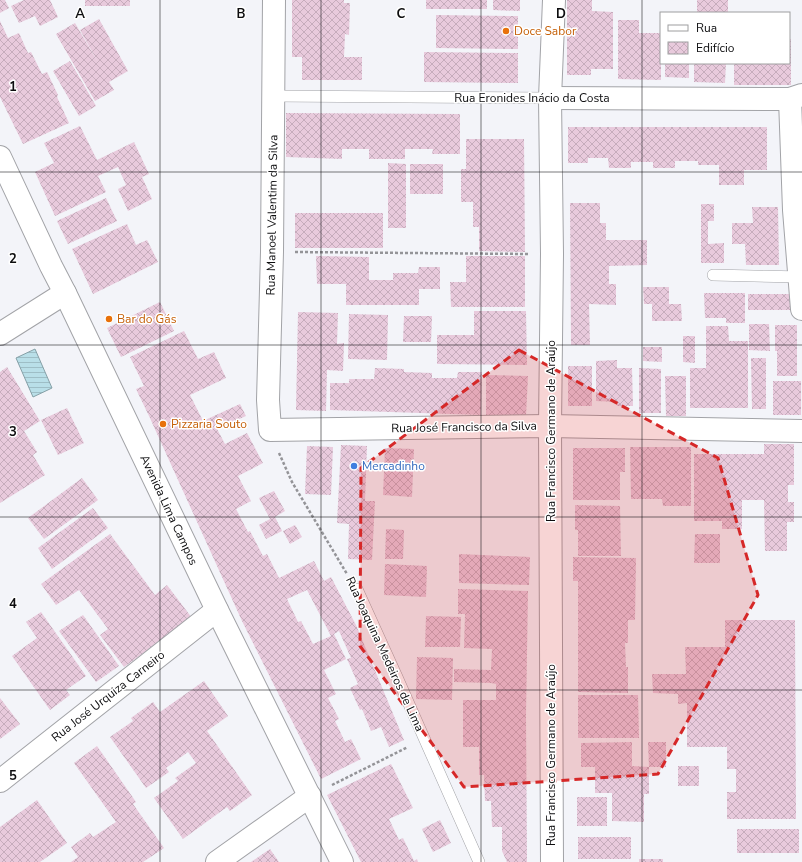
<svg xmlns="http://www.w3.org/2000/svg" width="802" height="862" font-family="'Nunito Sans',sans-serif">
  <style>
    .water { fill: url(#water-rules); stroke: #85a0a7 }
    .building { fill: url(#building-cross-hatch); fill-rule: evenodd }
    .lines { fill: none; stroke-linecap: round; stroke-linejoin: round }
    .service-casing { stroke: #a2a3a7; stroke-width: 12 }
    .minor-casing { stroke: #a2a3a7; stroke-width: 24 }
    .secondary-casing { stroke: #a2a3a7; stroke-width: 24 }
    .path { stroke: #949498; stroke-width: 2.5; stroke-dasharray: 3 2; stroke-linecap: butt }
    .service { stroke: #fff; stroke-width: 11 }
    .minor { stroke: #fff; stroke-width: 22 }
    .secondary { stroke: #fff; stroke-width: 22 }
    .marked { fill: #d62828; fill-opacity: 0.2; stroke: #d62828; stroke-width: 3; stroke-dasharray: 8 5; stroke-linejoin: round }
    .grid { fill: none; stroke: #0d0d0f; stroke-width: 1; stroke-opacity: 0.55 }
    .food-dot { fill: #e8710a; stroke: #fff; stroke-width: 1.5 }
    .shop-dot { fill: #3f7fe0; stroke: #fff; stroke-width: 1.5 }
    .labels { text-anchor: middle; stroke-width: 3; stroke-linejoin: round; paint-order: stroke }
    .food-label { font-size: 12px; fill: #c56008; stroke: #fff; text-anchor: start }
    .street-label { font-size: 12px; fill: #0d0d0f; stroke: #fff }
    .shop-label { font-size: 12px; fill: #366cbe; stroke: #fff; text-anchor: start }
    .grid-label { font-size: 13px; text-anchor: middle; font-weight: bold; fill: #0d0d0f; stroke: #fff; stroke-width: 3; stroke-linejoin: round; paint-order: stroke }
  </style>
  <defs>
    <pattern id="water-rules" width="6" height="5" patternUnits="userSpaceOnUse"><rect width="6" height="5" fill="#b9dfe8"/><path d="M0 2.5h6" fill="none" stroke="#9ebec6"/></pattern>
    <pattern id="building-cross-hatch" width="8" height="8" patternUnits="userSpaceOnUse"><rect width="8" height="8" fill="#e8cadc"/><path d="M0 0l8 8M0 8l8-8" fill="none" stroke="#c6acbc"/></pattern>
  </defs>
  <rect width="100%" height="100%" fill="#f3f4f9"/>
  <path class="water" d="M35,349l17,39 -19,9 -17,-39z"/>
  <g class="building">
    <path d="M0,0h5l4,8 -9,5z"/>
    <path d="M24,0h26l8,17 -18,9 -5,-10 -16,7 -8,-17z"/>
    <rect x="85" y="0" width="45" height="6"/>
    <path d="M292,0h52v3h6l-1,32 -4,-1 -1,23h18v23h-60v-23h-10z"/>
    <rect x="426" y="0" width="61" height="9"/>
    <path d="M493,0h27v11l-27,-1z"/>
    <path d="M567,0h25v11l21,1v57h-22v6h-24z"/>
    <rect x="697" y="0" width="31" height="13"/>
    <path d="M436,15l82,1v33l-82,-1z"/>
    <path d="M99,19l29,52 -19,11 5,8 -19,11 -39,-67 19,-11 24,41 -19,-34z"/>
    <path d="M618,20h21v13h22v47l-43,-1z"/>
    <path d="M0,21l8,17 11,-5 9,20 3,-1 11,22 5,-2 11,23 -1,2 12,26 -46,21 -23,-47z"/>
    <path d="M789,39h2v46h-57v-22h55z"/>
    <path d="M424,52l94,1v30l-94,-1z"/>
    <path d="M70,61l26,45 -17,10 -26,-45z"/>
    <path d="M665,63h24v15l-24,-1z"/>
    <path d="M694,63h32l-1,20 -31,-1z"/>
    <path d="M286,113l174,1v40h-28l1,-5h-28v10h-36v-10h-27v10l-56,-2z"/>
    <path d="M80,126l17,34 37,-18 15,32 -7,3 10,22 -24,12 -10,-22 8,-4 -8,-18 -20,9 8,16 -51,24 -20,-44 19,-9 -10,-20z"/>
    <path d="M568,127h199v43h-23v15h-25v-20h-21v-4h-23v7h-22v-6h-22v6h-22l-1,-10h-20v5h-20z"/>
    <path d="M466,139h58l1,113 -46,-1v-24h-6v-25h-12v-33h5z"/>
    <path d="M388,163l18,1v64h-18z"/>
    <rect x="410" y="164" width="33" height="30"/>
    <path d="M106,198l11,23 -49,23 -11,-23z"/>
    <path d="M570,203h30v20h6v17h41v25l-38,1v18h7v21l-27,-1 1,41h-19z"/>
    <path d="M701,204h13v17h-6v23l16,-1v20h-23z"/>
    <path d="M752,207h26l1,58h-33l-1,-21h-13v-21h21z"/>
    <rect x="295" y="213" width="88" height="35"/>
    <path d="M127,224l9,21 11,-5 11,22 -65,32 -21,-45z"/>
    <path d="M316,256l53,1v23h24v-7h25l1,-6h21v22h-21v16h-73v-21h-29z"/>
    <path d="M466,256h59v51h-74l-1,-25h16z"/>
    <path d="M643,287h26v17h12l1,17h-30v-17h-8z"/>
    <path d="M704,293h41v30h-19v-5h-21z"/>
    <rect x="748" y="294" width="42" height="16"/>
    <path d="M160,302l14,29 -53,26 -14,-29z"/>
    <path d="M474,311h52l1,54 -90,-1v-29h37z"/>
    <path d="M298,312l40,1 -1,31 7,-1 -1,28 -16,-1 -1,41 -30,-1z"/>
    <path d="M349,314l39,1 -1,45 -39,-1z"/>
    <path d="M404,316h28l-1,26h-28z"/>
    <path d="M749,324h20l1,27 -21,-1z"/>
    <path d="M775,325h22v51h-20v-25h-2z"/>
    <path d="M706,326h22l1,15h19v67h-58v-40h16z"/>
    <path d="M184,331l14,28 16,-7 12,26 -36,17 13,26 37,-17 6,12 -29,13 8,15 22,-11 16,30 -25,13 13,25 -15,8 12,23 2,-1 13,25 4,-2 12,24 35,-17 10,20 7,-4 25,48 48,115 -15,7 -8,-20 -10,4 -9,-22 -2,1 -10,-22 8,-4 -11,-25 4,-1 -12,-27 -5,3 12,25 -22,11 12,24 -8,4 11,21 -4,2 10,21 6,-3 10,20 -40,20 -79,-158 -93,-205 -13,-27 8,-3 -14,-29zM307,590l24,46 -18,8 -12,-23 -3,1 -11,-23z"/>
    <path d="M683,336h12v27l-12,-1z"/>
    <path d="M643,347h19v15l-19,-1z"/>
    <path d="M751,358h15v51h-14z"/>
    <path d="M617,360v8h15l1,38h-16v-4l-21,-1v-40z"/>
    <rect x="568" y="366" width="24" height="40"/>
    <path d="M7,367l33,54 -16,10 13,21 -4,3 12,20 -45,28v-131z"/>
    <path d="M375,368l29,1v3l28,1v5h25l1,-6h24l-1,43 -151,-5v-27h19v-4h25z"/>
    <path d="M639,368l22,1v44h-22z"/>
    <path d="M486,375l42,1 -2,40 -40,-1z"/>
    <path d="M665,376h21v40h-20z"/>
    <rect x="773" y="381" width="28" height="34"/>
    <path d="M67,408l17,35 -26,12 -17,-35z"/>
    <path d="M764,444h30v41h-6v17h6v20h-7v29h-22l-1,-51h-22v29h-20v-8h-28v-67h70z"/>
    <path d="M341,445l26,1 -2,55h10l-3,59 -24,-1 1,-35 -12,-1z"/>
    <path d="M307,446l26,1 -2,48 -26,-1z"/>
    <path d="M630,447h61v59h-28l-1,-7h-31z"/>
    <path d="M385,448l29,1 -2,48 -29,-2z"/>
    <path d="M573,448h52v24h-5v28h-47z"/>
    <path d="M82,478l16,22 -54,39 -16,-21z"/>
    <path d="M274,491l11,20 -10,6 7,14 -16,8 -7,-14 11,-6 -11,-21z"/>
    <path d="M575,505l45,1 1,50h-43v-26h-3z"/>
    <path d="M93,508l15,20 -56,41 -14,-21z"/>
    <path d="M295,525l7,12 -12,7 -7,-13z"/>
    <path d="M386,529l18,1 -1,29h-18z"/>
    <path d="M110,534l45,61 12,-10 25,33 -68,49 -24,-32 8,-6 -29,-39 -23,15 -15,-21z"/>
    <path d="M695,534h25v29h-26z"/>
    <path d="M459,554l71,3 -1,28 -70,-2z"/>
    <path d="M573,557l63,1 -1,62h-7v23h-3l1,24h2v26l-50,-1v-111h-5z"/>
    <path d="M385,564l42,2 -1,31 -42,-2z"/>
    <path d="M458,589l70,2 -2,124 1,147h-20l-5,-11v-24h-10l-1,-26h-6l-1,-26h-5v-28h-16v-47h33v-16l-5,-1 -37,-1v-13l37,1 1,-21 -28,-1 1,-34h-7z"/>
    <path d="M41,612l45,64 -20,14 4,5 -20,15 -38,-54 25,-18 -11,-16z"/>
    <path d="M83,615l36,51 -23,16 -37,-51z"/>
    <path d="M426,616l35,1 -1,30h-35z"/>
    <path d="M725,620h70l1,199h-69v-27h9v-23h-9v-22h-40v-44l-9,1v-10l-25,-1 -1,-19h34l-1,-27h40z"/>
    <path d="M417,657l36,1 -1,42 -36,-1z"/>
    <path d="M204,681l24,35 -21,15 45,64 -22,16 -3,-4 -44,32 -29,-41 24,-17 -3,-3 21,-15 -8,-11 -22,16 3,4 -23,16 -36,-51 23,-16 -2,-3 22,-16 7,10z"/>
    <path d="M578,695h60l1,43h-61z"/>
    <path d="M0,698l20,26 -20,15z"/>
    <path d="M632,742v24l17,1v27h-5v28l-32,-1v-28h-17v-26h-14v-24z"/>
    <path d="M648,742h18v25h-17z"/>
    <path d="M97,746l39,56 -3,2 31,44 -21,14h-72l7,-5 -7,-10 19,-14 3,4 23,-15 -42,-59z"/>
    <path d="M391,764l22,44 -24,11 10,21 4,-2 11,23 3,-2 1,3h-57l-34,-67z"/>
    <rect x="678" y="766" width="21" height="20"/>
    <rect x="577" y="797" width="30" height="29"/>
    <path d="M37,800l30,43 -27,19h-40v-35z"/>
    <path d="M440,820l11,23 -18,9 -11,-23z"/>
    <rect x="737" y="829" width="62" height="24"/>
    <rect x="578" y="837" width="53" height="22"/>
    <path d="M270,849l9,13h-28z"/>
    <rect x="639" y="859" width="24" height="3"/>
  </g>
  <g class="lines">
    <defs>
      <g id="service">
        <path d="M273,96l277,2"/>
        <path d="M713,275l87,2"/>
        <path d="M357,589l40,88 82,185"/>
      </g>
      <g id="minor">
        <path d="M274,0l-2,252 -4,148 2,30 280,-4 252,5"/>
        <path d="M550,98l240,1 12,-4"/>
        <path d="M790,99l4,111 8,99"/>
        <path d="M0,334l65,-41"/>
        <path d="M0,781l217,-171"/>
        <path d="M217,862l93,-66"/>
        <path d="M552,862l-2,-436 2,-172 -2,-156 4,-98"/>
      </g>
      <path id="secondary" d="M0,157l51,109 14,27 152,317 125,252"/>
    </defs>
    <use href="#service" class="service-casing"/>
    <use href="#minor" class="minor-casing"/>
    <use href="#secondary" class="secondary-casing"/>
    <g class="path">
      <path d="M295,252l233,2"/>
      <path d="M279,453l13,29 55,92"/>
      <path d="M332,785l76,-38"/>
    </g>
    <use href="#service" class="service"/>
    <use href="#minor" class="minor"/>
    <use href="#secondary" class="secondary"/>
  </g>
  <path class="marked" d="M519,350l199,108 40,137 -100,179 -194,13 -104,-141 1,-178z"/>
  <path class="grid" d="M160,0v862M321,0v862M481,0v862M642,0v862M0,172h802M0,345h802M0,517h802M0,690h802"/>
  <g class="food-dot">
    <circle cx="506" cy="31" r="4"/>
    <circle cx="109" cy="319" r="4"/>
    <circle cx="163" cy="424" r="4"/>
  </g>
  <circle class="shop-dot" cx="354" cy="466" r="4"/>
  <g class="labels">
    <g class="food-label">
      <text x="514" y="35">Doce Sabor</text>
      <text x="117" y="323">Bar do Gás</text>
      <text x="171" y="428">Pizzaria Souto</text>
    </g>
    <g class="street-label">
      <text x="532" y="102">Rua Eronides Inácio da Costa</text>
      <text transform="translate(272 215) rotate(-89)" y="4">Rua Manoel Valentim da Silva</text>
      <text transform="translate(464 427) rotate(-1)" y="4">Rua José Francisco da Silva</text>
      <text transform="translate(551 431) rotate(-90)" y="4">Rua Francisco Germano de Araújo</text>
      <text transform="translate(169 510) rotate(65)" y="4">Avenida Lima Campos</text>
      <text transform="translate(385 654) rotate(65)" y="4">Rua Joaquina Medeiros de Lima</text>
      <text transform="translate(108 696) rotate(-38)" y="4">Rua José Urquiza Carneiro</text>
      <text transform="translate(551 755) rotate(-90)" y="4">Rua Francisco Germano de Araújo</text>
    </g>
    <g class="shop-label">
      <text x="362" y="470">Mercadinho</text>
    </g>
  </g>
  <g class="grid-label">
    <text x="80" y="18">A</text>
    <text x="241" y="18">B</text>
    <text x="401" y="18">C</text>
    <text x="561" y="18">D</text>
    <text x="13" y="91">1</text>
    <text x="13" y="263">2</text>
    <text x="13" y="436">3</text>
    <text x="13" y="608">4</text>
    <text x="13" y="780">5</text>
  </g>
  <rect x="660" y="12" width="130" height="52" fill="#ffffff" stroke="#9e9e9f"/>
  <rect x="668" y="25" width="20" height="6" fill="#ffffff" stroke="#9e9e9f"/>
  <text x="696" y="32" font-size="12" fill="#0d0d0f">Rua</text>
  <rect x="668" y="42" width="20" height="12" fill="url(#building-cross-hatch)" stroke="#9e9e9f"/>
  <text x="696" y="52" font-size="12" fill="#0d0d0f">Edifício</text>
</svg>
